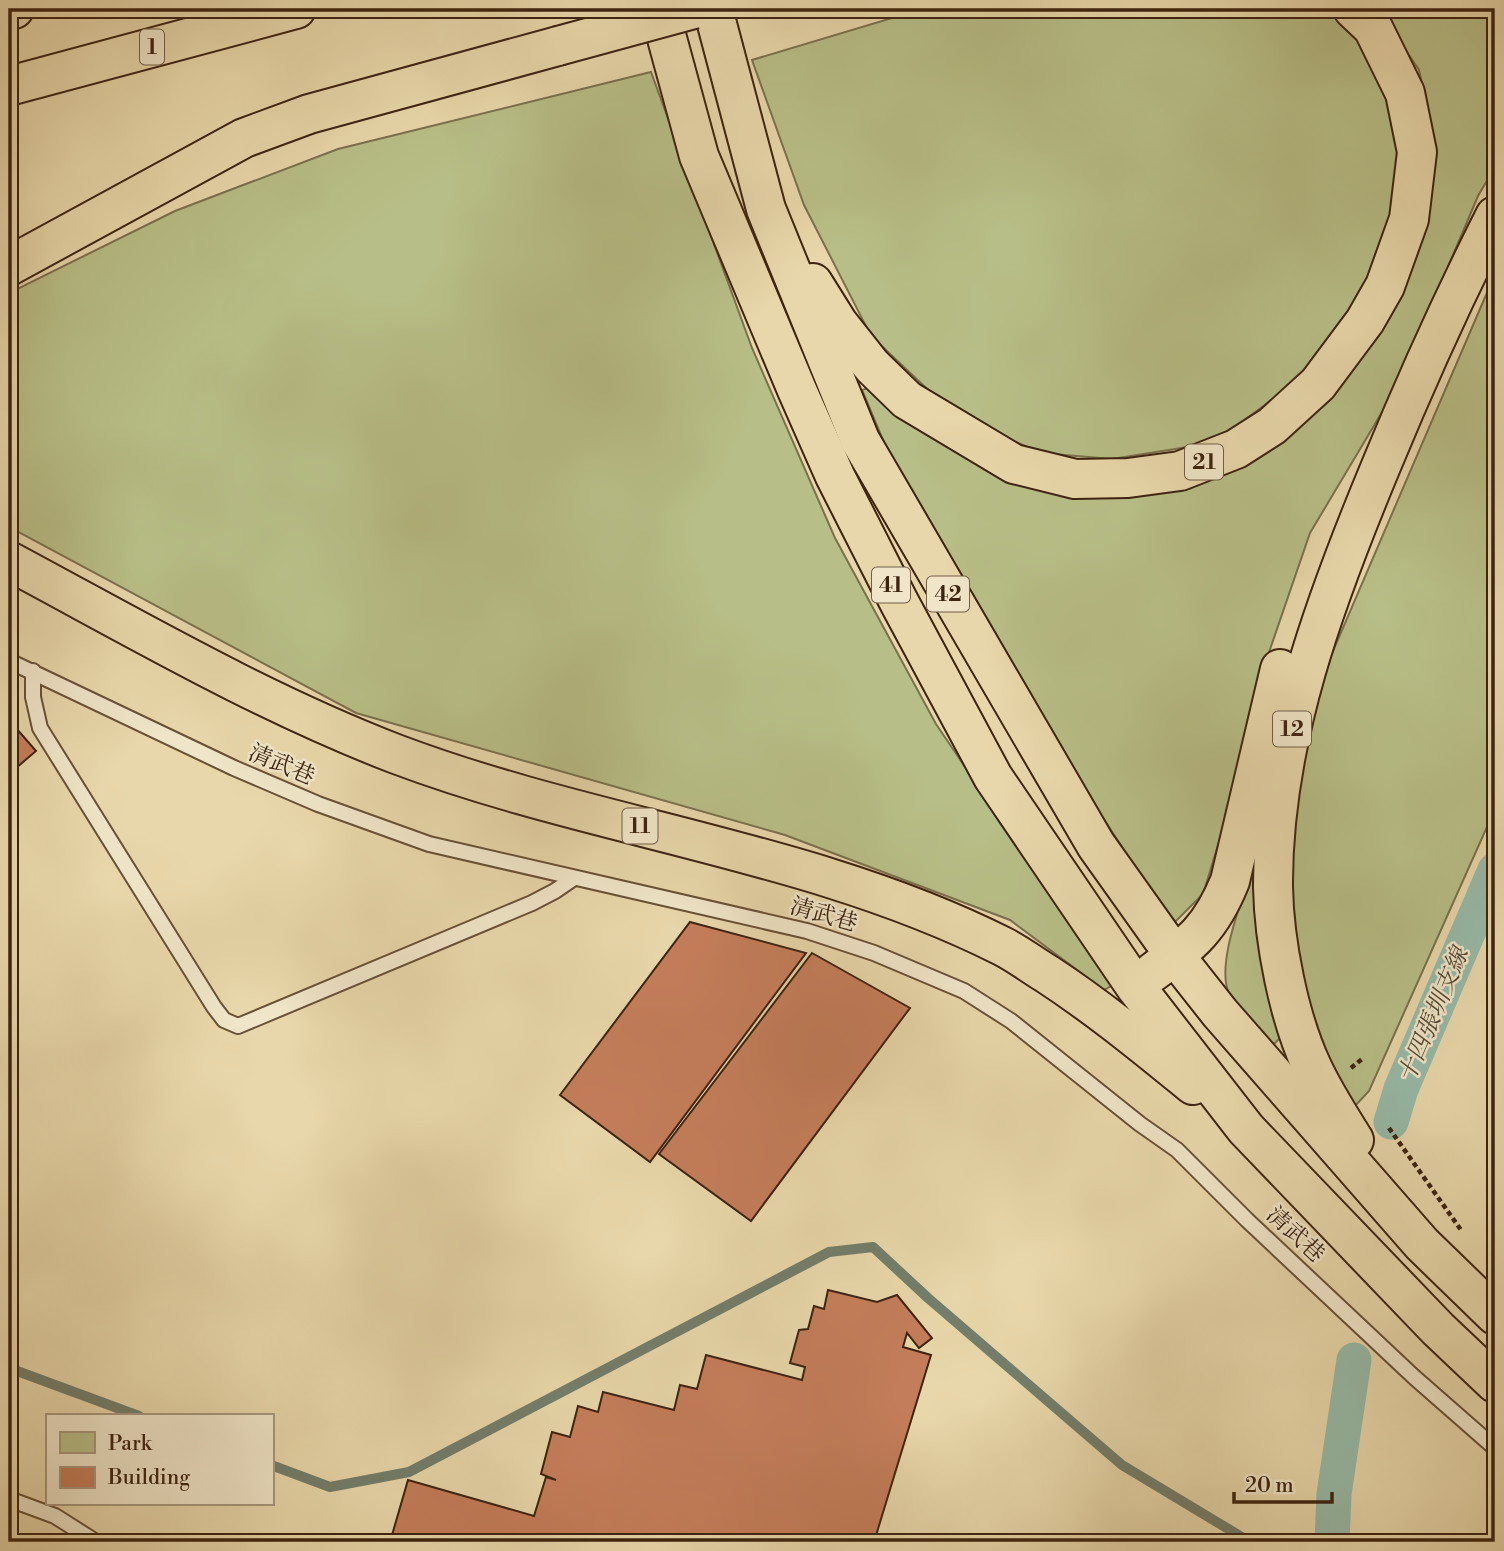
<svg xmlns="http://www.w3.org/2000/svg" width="1504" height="1551" font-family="'Libre Bodoni','Noto Serif TC',serif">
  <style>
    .green { fill: #b8be87; stroke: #7a714c; stroke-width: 2 }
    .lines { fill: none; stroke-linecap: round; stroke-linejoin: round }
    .stream { stroke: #737e6b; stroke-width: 10 }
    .canal { stroke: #97baa8; stroke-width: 35 }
    .building { fill: #c47d5a; stroke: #3d2410; stroke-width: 2 }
    .lane-casing { stroke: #685136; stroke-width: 18 }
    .highway-casing { stroke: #3d2410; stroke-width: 42 }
    .path { stroke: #3d2410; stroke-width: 4.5; stroke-dasharray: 5 3.5; stroke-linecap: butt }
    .lane { stroke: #f0e5c8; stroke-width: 14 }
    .highway { stroke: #e8d7aa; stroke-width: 38 }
    .highway-bridge-casing { stroke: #3d2410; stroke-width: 42; stroke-linecap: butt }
    .highway-bridge { stroke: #e8d7aa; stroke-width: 38 }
    .labels { text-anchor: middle; stroke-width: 5; stroke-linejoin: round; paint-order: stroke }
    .shield { fill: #f0e5c8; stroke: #735e47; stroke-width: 2 }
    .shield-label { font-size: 21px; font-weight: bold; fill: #3d2410 }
    .street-label { font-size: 23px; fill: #3d2410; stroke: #f0e5c8 }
    .water-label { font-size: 24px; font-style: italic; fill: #544a36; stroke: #f0e5c8 }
  </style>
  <rect width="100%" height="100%" fill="#e8d7aa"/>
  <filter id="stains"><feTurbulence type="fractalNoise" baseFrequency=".00286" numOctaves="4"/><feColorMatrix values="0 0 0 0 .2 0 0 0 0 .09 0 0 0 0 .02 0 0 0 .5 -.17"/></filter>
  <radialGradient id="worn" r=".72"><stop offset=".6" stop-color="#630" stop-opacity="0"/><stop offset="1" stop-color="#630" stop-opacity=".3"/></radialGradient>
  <g class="green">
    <path d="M922,9h426l8,5 55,151 -18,92 -72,107 -108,79 -101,16 -71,-6 -85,-37 -85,-80 -67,-131 -52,-145z"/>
    <path d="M1378,9h117v158l-17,29 -81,191 -87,146 -45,131 -31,129 -31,101 -30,30 -154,-233 -128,-232 -29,-69 14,-5 210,98 236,-81 109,-275 -12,-57z"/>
    <path d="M651,72l101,276 83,190 101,186 177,261 -9,5 -94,-70 -225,-85 -429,-122 -347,-186v-234l166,-82 163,-62z"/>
    <path d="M1495,274v535l-126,282 -15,16 -33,-65 -28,-82 -6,-124 34,-157z"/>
    <path d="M1251,868l10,3 24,162 -16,16c-12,-16 -34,-40 -41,-58 -11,-30 15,-92 23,-123z"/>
  </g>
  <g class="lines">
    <g class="stream">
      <path d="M9,1368l130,48"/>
      <path d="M271,1465l59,22 79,-15 420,-220 44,-5 55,51 194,167 128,77"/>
    </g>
    <g class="canal">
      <path d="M1391,1122l10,-33 94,-219"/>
      <path d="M1332,1542l2,-48 20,-134"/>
    </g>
  </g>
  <g class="building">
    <path d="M9,720l27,31 -27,23z"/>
    <path d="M690,922l116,31 -156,209 -90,-67z"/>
    <path d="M812,953l98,55 -159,213 -92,-67z"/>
    <path d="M828,1290l49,12 20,-7 35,43 -13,10 -12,-15 -4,14 28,8 -57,187h-484l18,-62 126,36 12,-39 10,3 -15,-6 11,-42 18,5 8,-31 20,6 5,-20 71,18 6,-25 17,4 9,-34 96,25 3,-13 -15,-4 9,-33 9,-1 6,-23 10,3z"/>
  </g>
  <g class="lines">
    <defs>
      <g id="lane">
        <path d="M9,661l225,107 84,36 111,40 378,87 67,22 90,38 47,30 129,103 37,26 70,70 167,157 81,71"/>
        <path d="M33,671v26l7,31 174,279 10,13 14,6 294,-123 23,-12 19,-13"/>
        <path d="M9,1499l46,17 41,26"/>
      </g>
      <g id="highway">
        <path d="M659,9l40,147 98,234 38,86 64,126 94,175 142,209 111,143 192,200 57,54"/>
        <path d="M713,9l53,200 94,231 236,405 79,111 45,57 202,231 73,71"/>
        <path d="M9,10l5,-1"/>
        <path d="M9,86l287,-77"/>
        <path d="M9,266l235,-128 65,-24 249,-68"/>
        <path d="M813,283l25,40 34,43 35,34 107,64 61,15 53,-1 52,-7 56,-22 36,-23 46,-42 47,-63 20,-35 24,-67 8,-67 -12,-59 -32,-65 -20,-19"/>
        <path d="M9,561c127,68 252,141 387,193 199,75 415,96 606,192 16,8 30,19 45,28 52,34 98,72 146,111"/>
        <path d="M1153,972c40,-30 58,-44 77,-91l50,-212"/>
        <path d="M1354,1140c-15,-24 -30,-47 -42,-73 -23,-49 -38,-125 -39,-180 -1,-146 53,-289 108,-421 35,-85 73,-169 114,-250"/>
      </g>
    </defs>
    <use href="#lane" class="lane-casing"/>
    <use href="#highway" class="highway-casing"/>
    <g class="path">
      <path d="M1351,1068l11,-9"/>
      <path d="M1389,1128l72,102"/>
    </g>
    <use href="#lane" class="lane"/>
    <use href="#highway" class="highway"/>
    <defs>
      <path id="highway-bridge" d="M558,46l136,-37"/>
    </defs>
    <use href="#highway-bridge" class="highway-bridge-casing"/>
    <use href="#highway-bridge" class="highway-bridge"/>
  </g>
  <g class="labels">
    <g class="shield">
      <rect x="140" y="29.5" width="24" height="35" rx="5"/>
      <rect x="1185" y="444.5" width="38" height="35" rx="5"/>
      <rect x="872" y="567.5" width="38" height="35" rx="5"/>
      <rect x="927" y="576.5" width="42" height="35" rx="5"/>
      <rect x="1273" y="711.5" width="38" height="35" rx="5"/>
      <rect x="622.5" y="808.5" width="35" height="35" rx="5"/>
    </g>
    <g class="shield-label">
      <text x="152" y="54">1</text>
      <text x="1204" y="469">21</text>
      <text x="891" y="592">41</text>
      <text x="948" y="601">42</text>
      <text x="1292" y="736">12</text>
      <text x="640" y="833">11</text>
    </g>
    <g class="street-label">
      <text transform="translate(282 764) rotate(23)" y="8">清武巷</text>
      <text transform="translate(824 914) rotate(16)" y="8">清武巷</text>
      <text transform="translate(1296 1234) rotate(43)" y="8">清武巷</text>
    </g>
    <g class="water-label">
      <text transform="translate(1433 1015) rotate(-67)" y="8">十四張圳支線</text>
    </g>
  </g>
  <rect width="1504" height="1551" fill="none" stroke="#e8d7aa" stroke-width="35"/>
  <rect x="10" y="10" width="1483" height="1530" fill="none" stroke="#3d2410" stroke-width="3.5"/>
  <rect x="18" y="18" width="1469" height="1516" fill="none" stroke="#3d2410" stroke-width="2"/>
  <rect x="46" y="1414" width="228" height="91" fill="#f0e5c8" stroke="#a8987e" stroke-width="2"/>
  <rect x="60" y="1432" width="35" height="21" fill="#b8be87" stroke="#a8987e" stroke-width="2"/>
  <text x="108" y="1450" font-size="21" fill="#3d2410">Park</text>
  <rect x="60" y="1467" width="35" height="21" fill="#c47d5a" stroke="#a8987e" stroke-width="2"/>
  <text x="108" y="1484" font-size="21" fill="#3d2410">Building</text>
  <path d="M1234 1492v10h98v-10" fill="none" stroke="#3d2410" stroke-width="3.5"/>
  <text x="1245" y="1492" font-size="21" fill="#3d2410" stroke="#f0e5c8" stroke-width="5" paint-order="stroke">20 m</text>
  <rect width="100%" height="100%" filter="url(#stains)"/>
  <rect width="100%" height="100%" fill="url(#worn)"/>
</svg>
